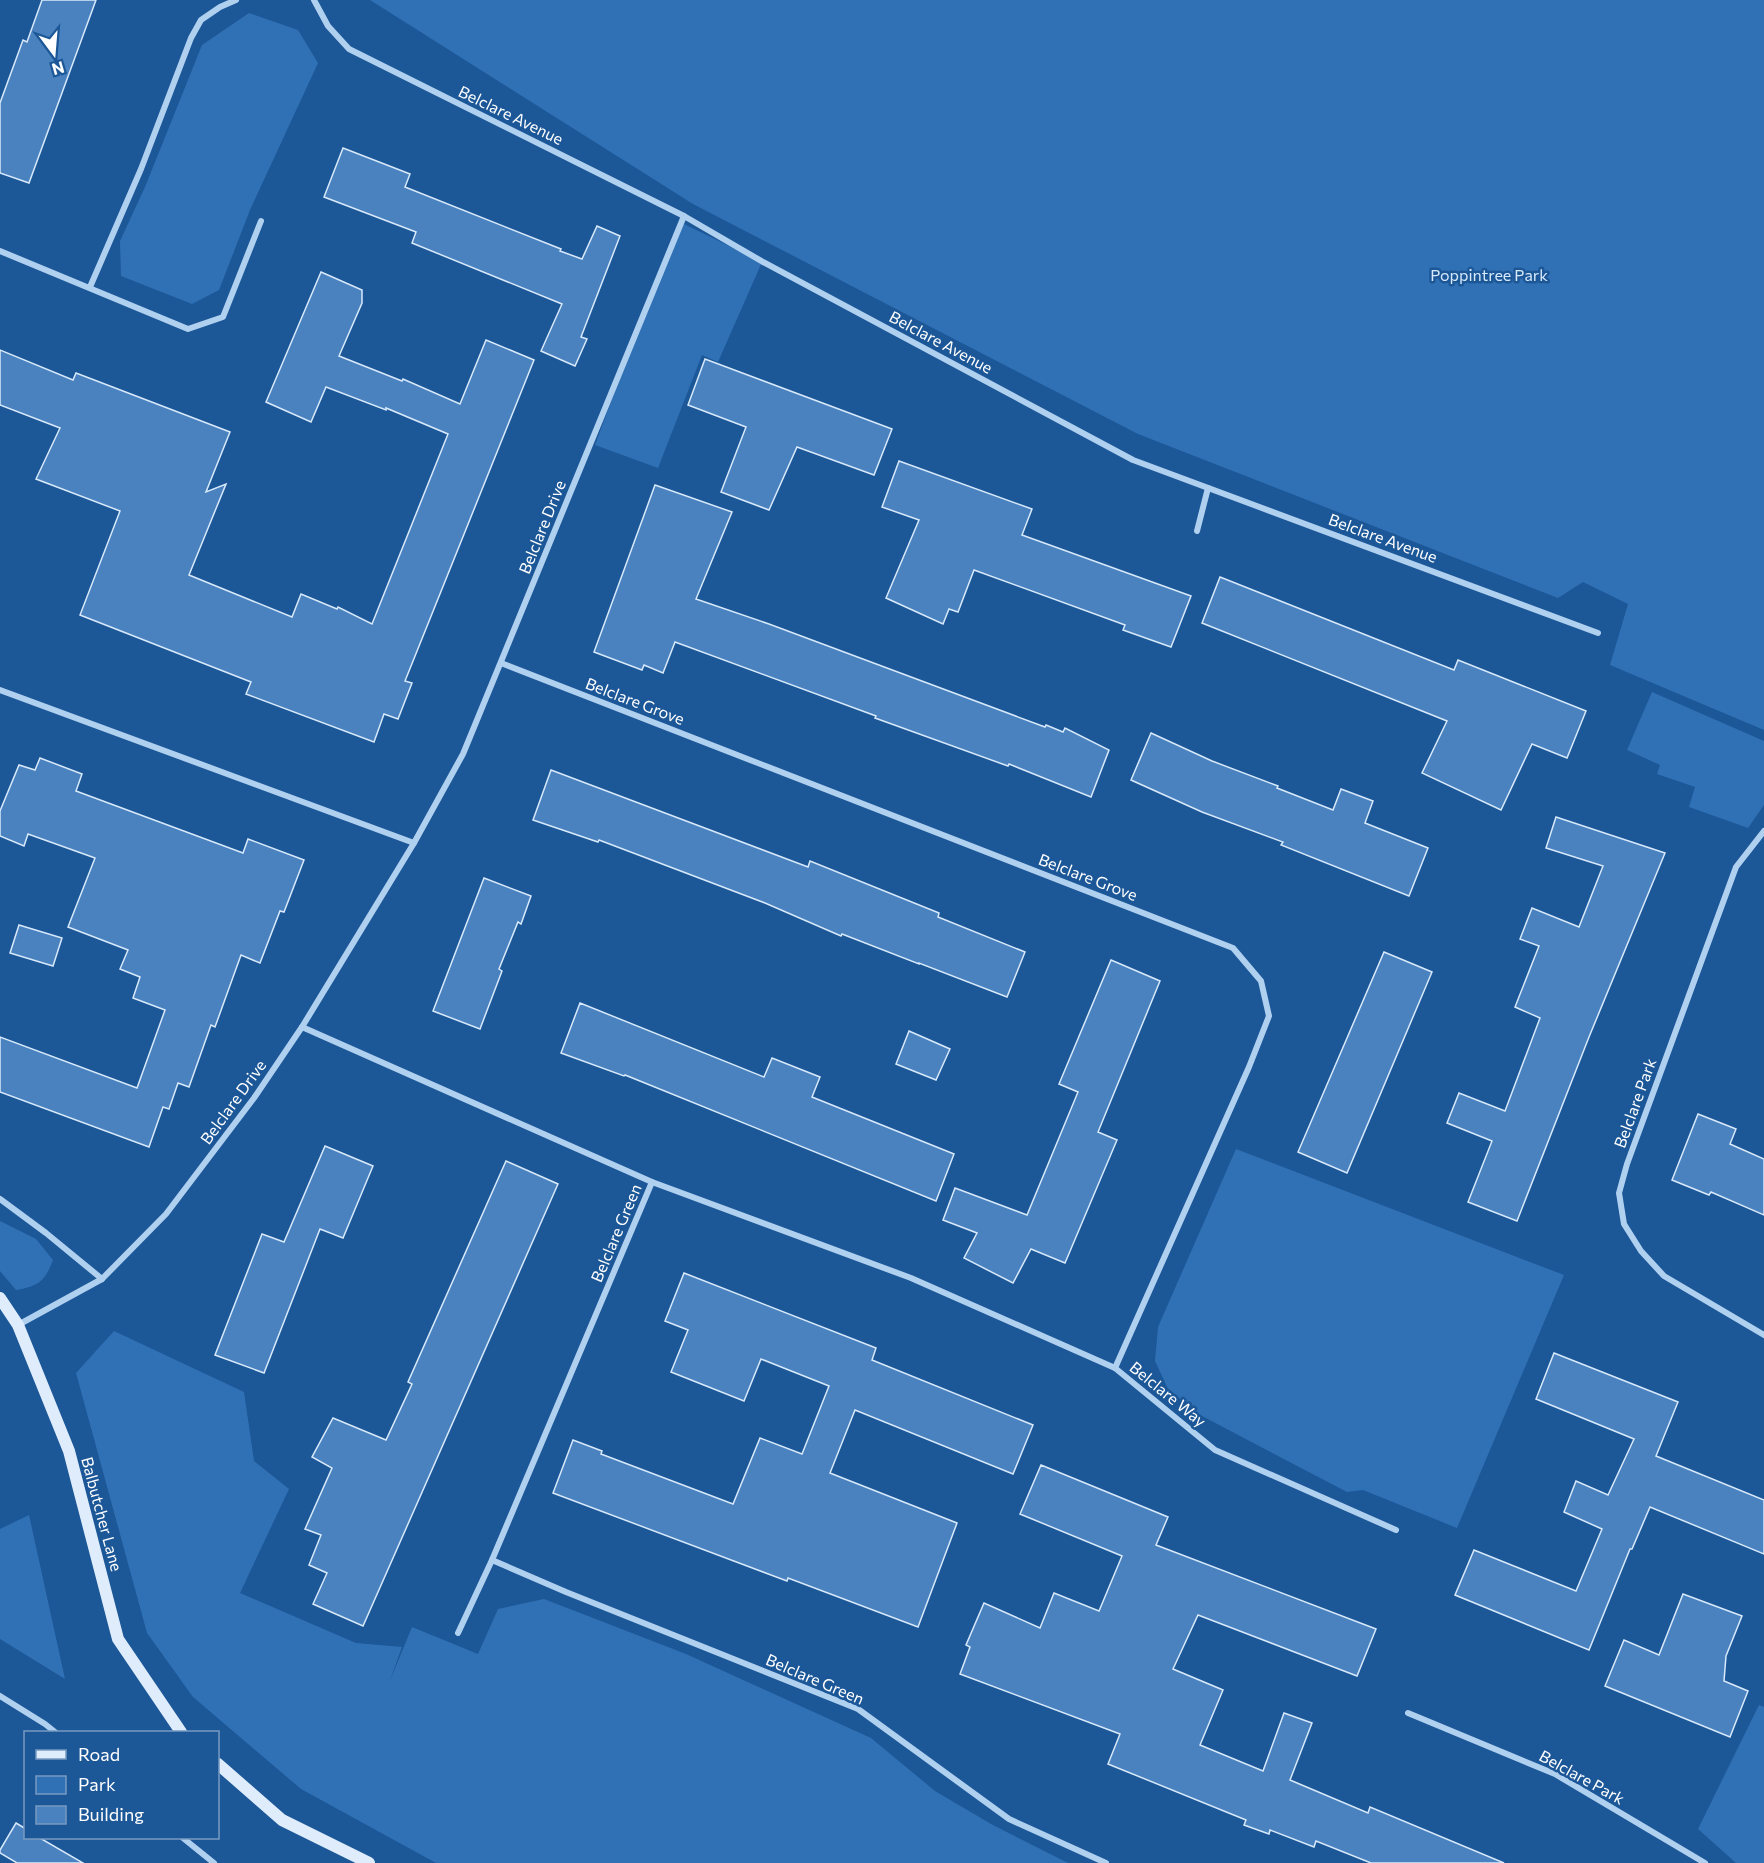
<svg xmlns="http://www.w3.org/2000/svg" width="1764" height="1863" font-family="Commissioner,sans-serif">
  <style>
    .green { fill: #3071b5 }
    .building { fill: #4982bf; stroke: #d7e9fb; stroke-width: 1.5 }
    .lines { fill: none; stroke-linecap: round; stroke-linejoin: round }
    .street { stroke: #b0d0f0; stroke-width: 6 }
    .secondary { stroke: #deecfb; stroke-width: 12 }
    .labels { text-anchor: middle; stroke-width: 5; stroke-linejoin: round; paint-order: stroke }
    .street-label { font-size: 16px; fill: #fff; stroke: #1c5798 }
    .park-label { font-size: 16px; fill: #d7e9fb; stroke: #1c5798 }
  </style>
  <rect width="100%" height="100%" fill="#1c5798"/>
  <g class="green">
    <path d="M370,0h1394v730l-154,-65 18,-61 -45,-22 -25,16 -420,-164 -445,-230z"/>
    <path d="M249,13l49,17 20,33 -68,147 -31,80 -27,14 -71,-28 -1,-35 25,-54 57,-142z"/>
    <path d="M684,224l78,38 -44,100 -16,-7 -44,113 -63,-23 41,-111z"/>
    <path d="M1652,692l112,49v64l-16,23 -59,-21 6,-20 -38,-13 3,-9 -33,-15z"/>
    <path d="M1236,1149l328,126 -107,253 -94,-38 -16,2 -145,-76 -34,-27 -13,-28 3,-34z"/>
    <path d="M0,1221l36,18 17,21c-8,21 -14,26 -37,30l-16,-19z"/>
    <path d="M114,1331l130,61 10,69 35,28 -49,104 116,50 46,4 -13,36 23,-56 66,27 20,-45 46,-10 142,55 185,84 64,53 56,33 77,39h-632l-135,-74 -108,-92 -46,-64 -71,-260z"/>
    <path d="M29,1515l36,164 -65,-40v-110z"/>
    <path d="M1759,1705l5,2v156h-28l-38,-34z"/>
  </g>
  <g class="building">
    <path d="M42,0h54l-67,183 -29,-10v-70l23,-63 4,2z"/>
    <path d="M343,148l67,26 -5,13 156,62 -1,2 22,8 15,-33 23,10 -39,101 6,2 -12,27 -34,-15 21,-47 -150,-61 4,-11 -92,-35z"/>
    <path d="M321,272l41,18v13l-23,53 63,25 1,-2 57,25 26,-64 48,20 -129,321 7,2 -14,36 -14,-5 -10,28 -128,-48 5,-12 -171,-67 40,-104 -84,-32 24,-51 -60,-23v-55l73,30 3,-7 154,59 -24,60 20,-8 -37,91 103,42 9,-23 36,15 1,-2 34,17 76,-190 -62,-26v2l-60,-23 -15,35 -45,-20z"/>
    <path d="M705,359l187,70 -18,46 -77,-28 -28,63 -48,-18 25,-65 -58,-22z"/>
    <path d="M899,461l133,48 -10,26 169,61 -20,51 -48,-17 2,-5 -151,-55 -16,42 -9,-3 -6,15 -57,-26 33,-78 -37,-13z"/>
    <path d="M655,485l77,27 -36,87 73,25 276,103 1,-2 17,7 2,-4 44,22 -18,47 -82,-33 -1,2 -133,-48 1,-2 -201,-74 -12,31 -19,-8 -2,5 -48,-18z"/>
    <path d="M1220,577l234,93 4,-10 128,51 -19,47 -35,-14 -31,66 -79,-37 25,-52 -245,-98z"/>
    <path d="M1151,733l61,28 66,25 -1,2 56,22 8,-21 32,12 -8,22 63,25 -19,48 -128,-51 2,-3 -81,-30 -71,-32z"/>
    <path d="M40,758l42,16 -6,17 167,62 5,-14 56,21 -20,52 -4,-1 -20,52 -19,-8 -26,72 -4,-2 -22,62 -11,-4 -9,26 -6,-2 -14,40 -149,-55v-55l137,51 28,-78 -32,-12 7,-21 -20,-8 8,-19 -60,-23 27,-69 -67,-24 -4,12 -24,-10v-25l19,-46 16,5z"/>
    <path d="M551,770l257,97 2,-6 129,52 -1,4 87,35 -18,45 -88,-34v1l-77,-30 -1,2 -76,-33 -166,-63 -1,2 -65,-22z"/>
    <path d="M1556,817l109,36 -76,184 -72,184 -49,-19 24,-61 -45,-18 12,-30 46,18 35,-93 -25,-11 24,-61 -19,-7 12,-31 47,19 24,-61 -57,-18z"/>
    <path d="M484,878l47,18 -10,28 -3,-2 -19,47 3,2 -22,58 -47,-18z"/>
    <path d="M19,925l43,13 -9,28 -43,-13z"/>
    <path d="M1384,952l48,20 -85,201 -49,-21z"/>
    <path d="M1111,960l49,21 -62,151 19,8 -52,123 -34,-14 -18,34 -49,-25 13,-25 -34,-13 12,-32 72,27 51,-123 -19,-8z"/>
    <path d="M580,1003l184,74 8,-19 48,19 -8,20 142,57 -18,47 -311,-126 -1,1 -63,-23z"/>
    <path d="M909,1031l41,18 -14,31 -40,-16z"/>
    <path d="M1698,1114l38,15 -6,15 34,15v56l-53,-23 -2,3 -37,-15z"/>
    <path d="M325,1146l48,20 -30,72 -23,-9 -56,144 -49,-18 47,-121 22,8z"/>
    <path d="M506,1161l52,23 -195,442 -50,-22 14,-31 -18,-8 12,-30 -16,-6 27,-61 -20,-11 21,-39 53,22 26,-56 -4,-2z"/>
    <path d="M684,1273l192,75 -4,12 161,65 -20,49 -158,-64 -25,63 127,50 -39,104 -130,-49 -1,3 -234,-88 20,-53 29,11 -1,3 132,50 27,-66 42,16 27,-68 -68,-27 -17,42 -73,-29 17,-42 -23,-9z"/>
    <path d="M1554,1353l124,49 -22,54 108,44v54l-114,-47 -18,42h-2l-41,101 -134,-55 19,-45 102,41 26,-62 -38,-17 12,-31 32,14 26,-56 -98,-40z"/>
    <path d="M1041,1465l127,52 -12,28 220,84 -19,47 -159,-61 -25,54 50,21 -23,55 63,26 21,-58 28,10 -22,57 78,33 2,-6 134,56h-133l-55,-22 -2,6 -44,-17 -1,4 -25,-9 2,-5 -138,-56 12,-30 -160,-60 10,-27 -4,-2 18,-42 56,25 14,-35 45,18 23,-55 -102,-42z"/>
    <path d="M1683,1594l59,22 -16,40 -2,25 24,10 -18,46 -125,-51 19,-46 35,15z"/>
    <path d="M16,1823l10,6v9h14l43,25h-66l-17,-10v-3z"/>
  </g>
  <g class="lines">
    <g class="street">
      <path d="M314,0l14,26 21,23 335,167 79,46 370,198 465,173"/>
      <path d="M0,251l188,78 35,-12 38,-96"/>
      <path d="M90,287l51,-118 50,-131 10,-18 19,-13 16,-7"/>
      <path d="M1197,531l11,-43"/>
      <path d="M501,663l732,285 28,33 8,35 -20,51 -134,301"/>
      <path d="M0,690l414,153"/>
      <path d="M1764,831l-28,36 -109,297 -8,29 5,31 17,27 23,25 100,59"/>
      <path d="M302,1027l350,155 259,96 204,90 100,82 181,80"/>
      <path d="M0,1199l46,34 56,46"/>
      <path d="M18,1325l84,-46 64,-65 88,-116 48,-71 112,-184 49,-89 221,-538"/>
      <path d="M492,1560l74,32 292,117 151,110 97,44"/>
      <path d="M458,1633l34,-73 160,-378"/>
      <path d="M0,1696l45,28 10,8"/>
      <path d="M1408,1713l147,61 150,89"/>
      <path d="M183,1838l31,25"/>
    </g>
    <g class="secondary">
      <path d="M0,1298l18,27 51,126 49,188 63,93"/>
      <path d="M218,1764l64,56 87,43"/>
    </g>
  </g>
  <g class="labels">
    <g class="street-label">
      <text transform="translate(511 115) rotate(26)" y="6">Belclare Avenue</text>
      <text transform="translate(941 342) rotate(28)" y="6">Belclare Avenue</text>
      <text transform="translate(542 527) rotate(-68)" y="6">Belclare Drive</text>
      <text transform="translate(1383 538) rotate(20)" y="6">Belclare Avenue</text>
      <text transform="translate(635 701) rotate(21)" y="6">Belclare Grove</text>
      <text transform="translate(1088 877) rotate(21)" y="6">Belclare Grove</text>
      <text transform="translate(233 1102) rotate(-54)" y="6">Belclare Drive</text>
      <text transform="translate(1635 1103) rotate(-70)" y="6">Belclare Park</text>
      <text transform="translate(616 1233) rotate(-67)" y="6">Belclare Green</text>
      <text transform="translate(1168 1394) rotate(39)" y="6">Belclare Way</text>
      <text transform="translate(102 1514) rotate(75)" y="6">Balbutcher Lane</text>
      <text transform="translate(815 1679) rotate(23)" y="6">Belclare Green</text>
      <text transform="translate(1582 1777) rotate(29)" y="6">Belclare Park</text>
    </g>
    <g class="park-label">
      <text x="1489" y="281">Poppintree Park</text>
    </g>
  </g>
  <rect x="24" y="1731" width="195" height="108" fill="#1c5798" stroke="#779ac1" stroke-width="1.5"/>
  <rect x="36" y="1750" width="30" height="9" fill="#deecfb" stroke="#779ac1" stroke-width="1.5"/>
  <text x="78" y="1761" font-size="18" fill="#ffffff">Road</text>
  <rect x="36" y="1776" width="30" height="18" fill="#3071b5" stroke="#779ac1" stroke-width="1.5"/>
  <text x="78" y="1791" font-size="18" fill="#ffffff">Park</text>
  <rect x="36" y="1806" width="30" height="18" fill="#4982bf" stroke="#779ac1" stroke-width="1.5"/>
  <text x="78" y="1821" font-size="18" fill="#ffffff">Building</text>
  <g transform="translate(54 54) rotate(164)" stroke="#1c5798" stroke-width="4.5" paint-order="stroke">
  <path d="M0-4.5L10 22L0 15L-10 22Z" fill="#ffffff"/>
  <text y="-9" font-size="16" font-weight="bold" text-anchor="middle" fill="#ffffff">N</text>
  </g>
</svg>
